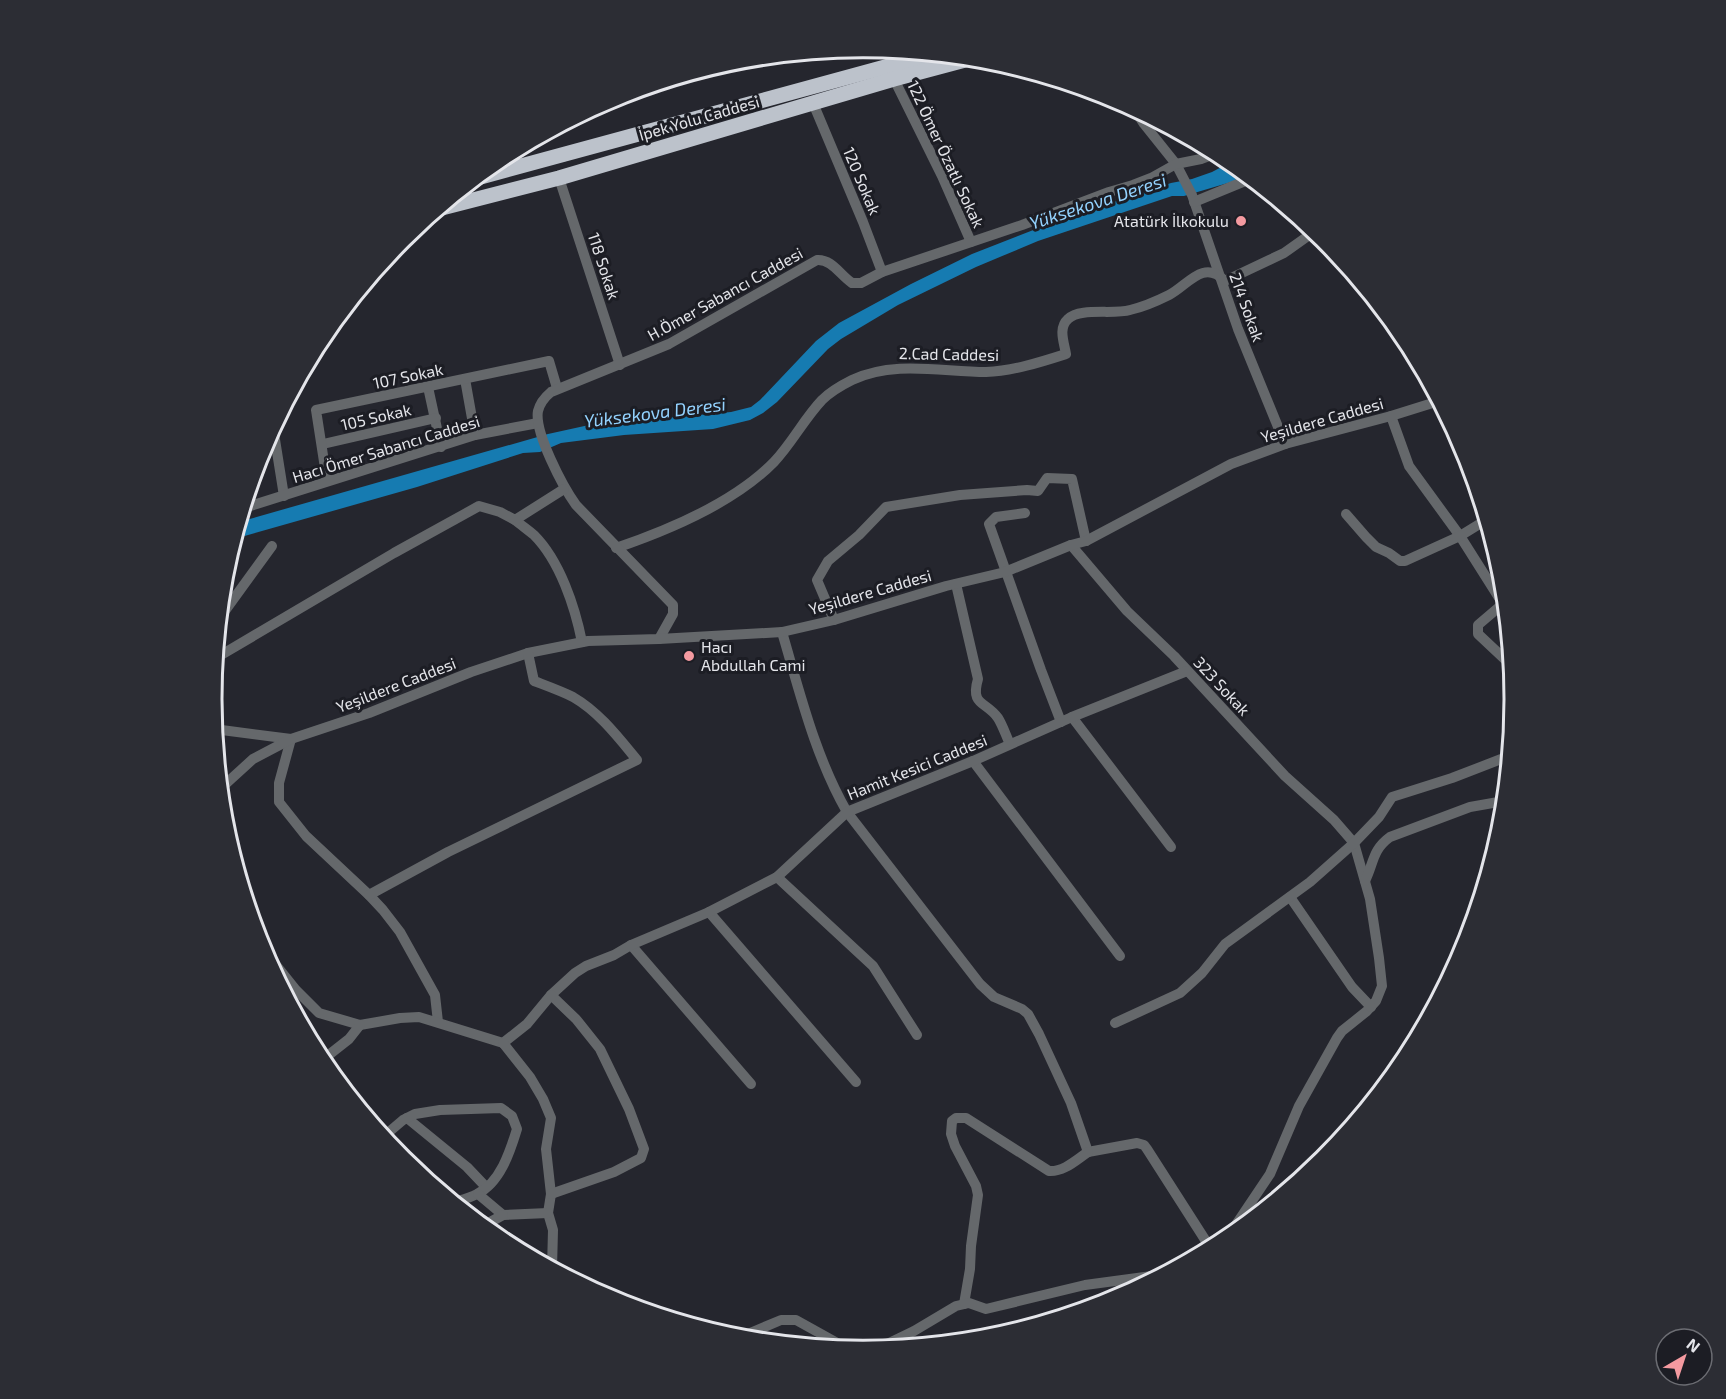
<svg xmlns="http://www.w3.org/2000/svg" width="1726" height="1399" font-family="'Exo 2',sans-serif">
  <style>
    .water { fill: #167bb1 }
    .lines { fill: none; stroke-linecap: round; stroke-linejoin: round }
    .minor { stroke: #65686b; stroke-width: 10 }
    .highway { stroke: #bcc2cb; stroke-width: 15 }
    .poi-dot { fill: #f49aa0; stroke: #1c1d24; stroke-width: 2 }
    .labels { text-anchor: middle; stroke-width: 6; stroke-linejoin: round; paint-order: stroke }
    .street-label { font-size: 16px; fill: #e4e5ea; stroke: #1c1d24 }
    .poi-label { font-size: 16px; fill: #e4e5ea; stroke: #1c1d24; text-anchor: end }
    .water-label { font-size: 18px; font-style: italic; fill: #93d2fe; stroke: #1c1d24 }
    .rim { fill: none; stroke: #e4e5ea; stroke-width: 3 }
  </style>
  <rect width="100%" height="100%" fill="#25262e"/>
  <path class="water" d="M1231,162l17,15 -64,19h-12l-134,45 -62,26 -78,38 -57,34 -13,10 -51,53 -14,11 -13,7 -37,9 -89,6 -63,8 -21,9 -17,1 -106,34 -183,52 5,-17 309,-88 41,-9 142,-13 20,-5 9,-7 56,-59 23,-18 72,-39 61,-30 82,-32 117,-39 21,-4 20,-7z"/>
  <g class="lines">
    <g class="minor">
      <path d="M894,79l48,97 29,66"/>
      <path d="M813,103l50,119 19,50"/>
      <path d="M1135,110l9,14 32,40 16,31 46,134 47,115"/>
      <path d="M559,178l61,187"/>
      <path d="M1194,202l56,-23"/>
      <path d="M465,379l10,56"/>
      <path d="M428,387l13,60"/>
      <path d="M1391,416l18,50 51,70 43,68"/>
      <path d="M273,427l11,69"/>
      <path d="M323,444l113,-26"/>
      <path d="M327,481l-11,-71 233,-49 8,27"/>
      <path d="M244,508l231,-73 63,-12"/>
      <path d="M1025,513l-29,4 -7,7 52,146 20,52"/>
      <path d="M1346,514l20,23 10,10 13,6 11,8h5l55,-25 26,-16"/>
      <path d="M515,520c6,5 13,10 19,15 26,26 41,72 48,107"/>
      <path d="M1071,545l56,66 47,45 111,120 49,44 20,23 16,56 9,59 3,28 -6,15 -9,10 -25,20 -5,7 -38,68 -29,68 -45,67"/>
      <path d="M616,548c53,-18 119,-46 158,-86 18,-19 30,-43 48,-62 7,-7 20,-15 30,-20 42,-20 90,-8 134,-8 27,-1 55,-10 80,-18 -2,-12 -8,-26 2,-35 12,-12 45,-4 62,-9 13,-3 27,-9 39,-15 18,-9 34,-36 55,-15h3l57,-27 31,-22"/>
      <path d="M956,584l22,95c-8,27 8,22 20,39 5,8 8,18 12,26"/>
      <path d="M1505,602l-27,23v9l33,31"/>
      <path d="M219,619l53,-73"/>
      <path d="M834,620l-17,-40 11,-19 31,-26 27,-28 74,-12 67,-5 11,1 9,-13 25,1 14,62"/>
      <path d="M782,632c18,61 33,124 65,180l133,172 14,13 28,12 6,5 11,20 32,69 17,49 49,-9 7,2 3,4 64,100"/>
      <path d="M659,639l14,-25v-9l-97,-100c-13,-18 -42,-73 -38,-94 2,-8 7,-14 13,-19l118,-48 148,-84c15,-1 23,15 35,23h9l21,-11 140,-47 87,-33 24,-7 18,-7 25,-14 25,-5 16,-6"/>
      <path d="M216,656l5,-1 173,-102 85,-47 21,6 15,8 49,-31"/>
      <path d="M1072,717l99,130"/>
      <path d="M214,729l77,10"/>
      <path d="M291,739l-12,44v19l27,34 63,59 14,15 17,22 35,63 3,27"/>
      <path d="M973,761l147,195"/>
      <path d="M220,789l33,-30 38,-20 78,-26 102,-41 57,-19 60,-12 71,-2 123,-7 52,-12 112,-34 59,-14 66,-27 15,-4 145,-77 54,-20 106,-28 48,-15"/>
      <path d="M777,877l96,89 44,69"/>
      <path d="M1365,881c9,-18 7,-31 25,-44l80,-30 34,-6"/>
      <path d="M369,895l79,-43 189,-92c-19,-23 -38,-48 -64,-63 -12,-6 -26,-11 -39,-16l-6,-28"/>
      <path d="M1290,897l62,90 19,20"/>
      <path d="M709,912l147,170"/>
      <path d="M260,945l36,45 23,23 41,12 40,-7 19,-1 84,26"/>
      <path d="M631,945l120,139"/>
      <path d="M1115,1023l65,-30 22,-20 23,-29 85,-62 44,-39 25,-26 13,-20 60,-19 57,-22"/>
      <path d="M503,1043l24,-19 24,-29 24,-22 11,-7 28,-11 17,-10 78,-33 68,-35 70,-65 126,-51 99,-44 115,-46"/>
      <path d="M503,1043l27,34 13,22 8,19 -5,31 5,45 -3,19 5,17 -1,38"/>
      <path d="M321,1061l28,-22 11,-14"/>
      <path d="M407,1118l60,49 19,20"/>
      <path d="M383,1137l20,-17 12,-6 25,-4 61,-2 11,8 5,13c-7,23 -17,54 -40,65 -7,4 -16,6 -23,8"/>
      <path d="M478,1194l25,21 45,-2"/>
      <path d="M551,1194l63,-22 27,-14 3,-9 -15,-40 -29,-60 -24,-30 -25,-24"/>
      <path d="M483,1226l20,-11"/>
      <path d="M964,1304l6,-35 1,-23 7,-51 -2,-9 -21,-40 -4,-12 1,-13 4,-3h10l83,53c15,1 27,-11 39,-19"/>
      <path d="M732,1337l11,-1 38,-16h15l45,25 23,5 21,-5 29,-14 42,-25 13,-3 17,6 99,-24 67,-9 19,-6"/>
    </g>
    <g class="highway">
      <path d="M477,178l452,-123"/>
      <path d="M438,209l121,-31 335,-99 75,-20"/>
    </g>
  </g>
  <g class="poi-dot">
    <circle cx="1241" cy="221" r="6"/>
    <circle cx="689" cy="656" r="6"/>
  </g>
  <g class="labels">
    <g class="street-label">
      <text transform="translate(699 118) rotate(-16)" y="6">İpek Yolu Caddesi</text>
      <text transform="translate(946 154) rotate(65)" y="6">122 Ömer Özatlı Sokak</text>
      <text transform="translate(862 181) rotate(67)" y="6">120 Sokak</text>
      <text transform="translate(604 266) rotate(72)" y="6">118 Sokak</text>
      <text transform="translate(725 294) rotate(-29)" y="6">H.Ömer Sabancı Caddesi</text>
      <text transform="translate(1247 307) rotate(70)" y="6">214 Sokak</text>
      <text transform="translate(949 354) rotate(1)" y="6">2.Cad Caddesi</text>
      <text transform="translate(408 376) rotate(-12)" y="6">107 Sokak</text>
      <text transform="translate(376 417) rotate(-13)" y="6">105 Sokak</text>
      <text transform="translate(1322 420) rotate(-16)" y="6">Yeşildere Caddesi</text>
      <text transform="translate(386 449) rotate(-17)" y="6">Hacı Ömer Sabancı Caddesi</text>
      <text transform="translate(870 592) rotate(-16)" y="6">Yeşildere Caddesi</text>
      <text transform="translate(396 685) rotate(-21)" y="6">Yeşildere Caddesi</text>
      <text transform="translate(1222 686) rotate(47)" y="6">323 Sokak</text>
      <text transform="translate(917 767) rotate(-22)" y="6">Hamit Kesici Caddesi</text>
    </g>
    <g class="poi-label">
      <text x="1229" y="227">Atatürk İlkokulu</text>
      <text x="701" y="653" text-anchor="start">Hacı<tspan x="701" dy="18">Abdullah Cami</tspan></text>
    </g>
    <g class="water-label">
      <text transform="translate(1098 202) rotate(-18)" y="6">Yüksekova Deresi</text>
      <text transform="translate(655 413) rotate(-7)" y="6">Yüksekova Deresi</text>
    </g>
  </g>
  <path d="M0 0H1726V1399H0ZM222 699a641 641 0 1 1 1282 0a641 641 0 1 1-1282 0Z" fill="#2c2d34" fill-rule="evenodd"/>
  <path class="rim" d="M222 699a641 641 0 1 1 1282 0a641 641 0 1 1-1282 0Z"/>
  <g transform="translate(1684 1357) rotate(39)"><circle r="28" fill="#1c1d24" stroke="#6c6d73" stroke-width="1.5"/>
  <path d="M0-4.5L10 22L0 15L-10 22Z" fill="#f49aa0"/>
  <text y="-9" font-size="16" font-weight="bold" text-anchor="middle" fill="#e4e5ea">N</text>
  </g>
</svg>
